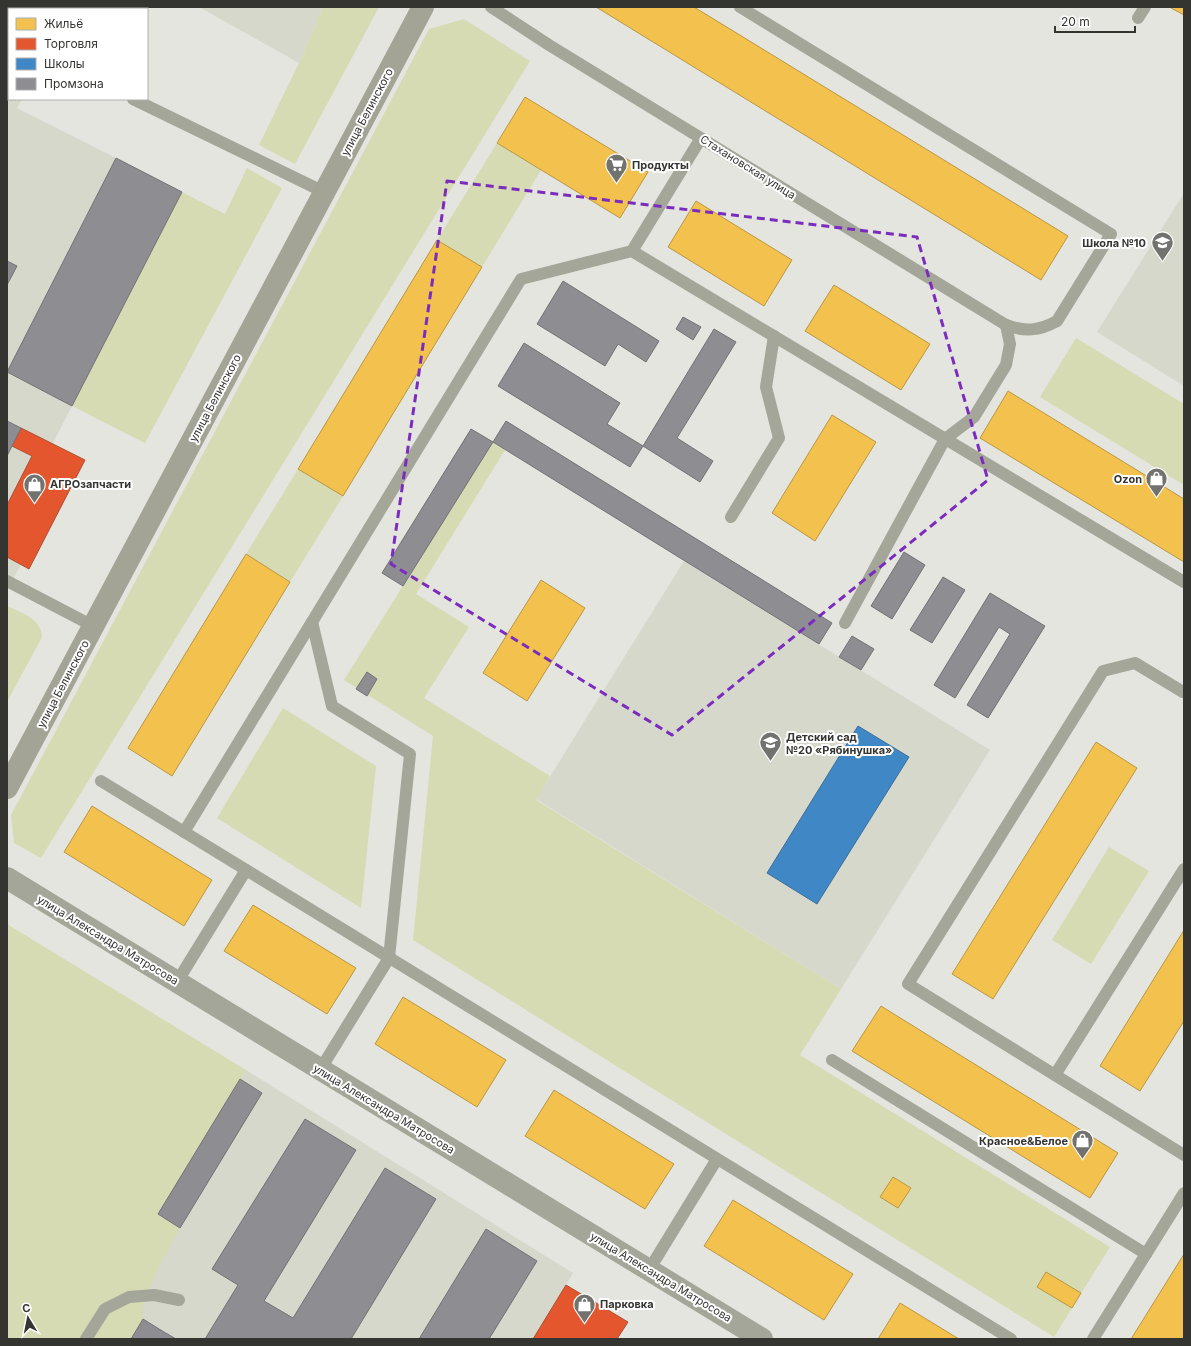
<svg xmlns="http://www.w3.org/2000/svg" width="1191" height="1346" font-family="Inter,sans-serif">
  <style>
    .built { fill: #d6d8cc }
    .green { fill: #d6dbb4 }
    .homes { fill: #f2c14e; stroke: #b99745 }
    .shops { fill: #e4572e; stroke: #af4d2f }
    .schools { fill: #3f88c5; stroke: #3c6f99 }
    .industry { fill: #8d8d92; stroke: #727375 }
    .lines { fill: none; stroke-linecap: round; stroke-linejoin: round }
    .lane { stroke: #a4a699; stroke-width: 12 }
    .street { stroke: #a4a699; stroke-width: 22 }
    .secondary { stroke: #a3a495; stroke-width: 22 }
    .marked { fill: none; stroke: #7b2cbf; stroke-width: 3; stroke-dasharray: 8 5; stroke-linejoin: round }
    .labels { text-anchor: middle; stroke-width: 4; stroke-linejoin: round; paint-order: stroke }
    .street-label { font-size: 11px; fill: #343531; stroke: #fff }
    .poi-label { font-size: 11px; font-weight: bold; fill: #343531; stroke: #fff; text-anchor: start }
  </style>
  <rect width="100%" height="100%" fill="#e4e5df"/>
  <g class="built">
    <path d="M7,7h72l-1,2h-69v90h13l-5,9 99,50 -109,214z"/>
    <path d="M199,7h124l-24,56z"/>
    <path d="M1184,193v193l-87,-54z"/>
    <path d="M7,373l65,33 -65,126z"/>
    <path d="M7,557l14,7 -14,26z"/>
    <path d="M684,561l306,189 -149,239 -305,-190z"/>
    <path d="M246,1070l327,203 -40,66h-452z"/>
  </g>
  <g class="green">
    <path d="M323,7h56l-84,157 -36,-19 40,-82z"/>
    <path d="M464,19l66,42 -489,797 -27,-15 -3,-28 418,-786z"/>
    <path d="M497,143l44,27 -59,97 -45,-27z"/>
    <path d="M247,168l35,20 -137,255 -73,-37 110,-214 43,22z"/>
    <path d="M1076,338l108,66v81l-144,-88z"/>
    <path d="M493,442l12,8 -89,144 53,33 -45,71 126,78 -14,24 305,189 -41,66 310,192 -56,90 -641,-397 20,-204 -89,-56z"/>
    <path d="M298,469l45,27 -53,86 -44,-28z"/>
    <path d="M7,606c15,7 34,12 35,31l-35,65z"/>
    <path d="M283,708l93,58 -15,142 -144,-90z"/>
    <path d="M1109,847l40,24 -58,93 -39,-24z"/>
    <path d="M7,924l239,146 -88,144 22,14 -18,33 -12,25 -7,21v12l-12,20h-124z"/>
  </g>
  <g class="homes">
    <path d="M596,7h98l374,229 -27,44z"/>
    <path d="M1184,7v8l-13,-7 1,-1z"/>
    <path d="M525,97l123,75 -28,46 -123,-75z"/>
    <path d="M696,201l96,59 -28,46 -96,-59z"/>
    <path d="M437,240l45,27 -139,229 -45,-27z"/>
    <path d="M834,285l96,59 -29,46 -96,-59z"/>
    <path d="M1008,391l176,108v63l-204,-124z"/>
    <path d="M832,415l44,27 -61,99 -43,-28z"/>
    <path d="M246,554l44,28 -118,194 -44,-28z"/>
    <path d="M541,580l44,28 -58,93 -44,-28z"/>
    <path d="M1096,742l41,26 -144,231 -41,-25z"/>
    <path d="M92,806l120,74 -28,46 -120,-74z"/>
    <path d="M253,905l103,63 -29,46 -103,-63z"/>
    <path d="M1184,930v91l-44,70 -40,-25z"/>
    <path d="M403,997l103,63 -29,47 -102,-63z"/>
    <path d="M881,1006l237,147 -28,45 -238,-147z"/>
    <path d="M554,1090l120,74 -29,45 -120,-73z"/>
    <path d="M893,1177l18,11 -13,20 -18,-11z"/>
    <path d="M733,1200l120,74 -29,46 -120,-74z"/>
    <path d="M1184,1254v85h-53z"/>
    <path d="M1046,1272l35,21 -9,15 -35,-21z"/>
    <path d="M900,1303l59,36h-81z"/>
  </g>
  <g class="shops">
    <path d="M21,428l64,32 -56,109 -22,-12v-52l25,-49 -20,-10z"/>
    <path d="M566,1285l62,37 -11,17h-84z"/>
  </g>
  <path class="schools" d="M858,726l51,31 -92,147 -50,-31z"/>
  <g class="industry">
    <path d="M116,158l66,34 -110,214 -65,-34z"/>
    <path d="M7,261l10,5 -10,19z"/>
    <path d="M563,281l96,60 -13,21 -28,-18 -13,22 -68,-42z"/>
    <path d="M683,317l18,10 -8,13 -17,-11z"/>
    <path d="M714,329l22,13 -59,96 36,23 -13,21 -57,-36z"/>
    <path d="M524,343l96,60 -13,21 36,22 -13,21 -132,-81z"/>
    <path d="M7,421l14,7 -14,28z"/>
    <path d="M506,421l326,202 -13,21 -326,-202z"/>
    <path d="M471,429l22,13 -90,144 -21,-13z"/>
    <path d="M904,552l21,13 -33,54 -21,-13z"/>
    <path d="M943,577l22,13 -33,53 -22,-13z"/>
    <path d="M990,593l55,33 -57,92 -21,-13 43,-71 -11,-7 -44,71 -21,-13z"/>
    <path d="M852,636l22,13 -13,21 -22,-13z"/>
    <path d="M367,672l10,7 -10,17 -11,-7z"/>
    <path d="M240,1079l22,14 -82,135 -22,-14z"/>
    <path d="M305,1119l51,31 -92,151 29,17 92,-150 51,31 -85,140h-146l33,-54 -26,-16z"/>
    <path d="M486,1229l51,32 -48,78h-70z"/>
    <path d="M143,1319l21,13 12,7h-45z"/>
  </g>
  <g class="lines">
    <g class="lane">
      <path d="M491,7l58,38 457,280"/>
      <path d="M740,7l371,227 -54,87c-18,10 -32,11 -51,4l4,19 -4,21 -32,52 -29,22 -100,184"/>
      <path d="M1138,18l7,-11"/>
      <path d="M133,99l191,93"/>
      <path d="M632,251l69,-113"/>
      <path d="M731,517l48,-79 -13,-51 8,-51"/>
      <path d="M7,581l86,45"/>
      <path d="M312,622l20,84 78,48 -21,204 -69,112"/>
      <path d="M1183,692l-48,-29 -32,8 -195,313 276,171"/>
      <path d="M101,781l910,558"/>
      <path d="M184,832l337,-553 111,-28 552,331"/>
      <path d="M177,982l69,-112"/>
      <path d="M832,1060l314,194"/>
      <path d="M1055,1075l129,-206"/>
      <path d="M649,1270l68,-111"/>
      <path d="M86,1339l19,-30 24,-12 25,-2 25,5"/>
      <path d="M1093,1339l91,-146"/>
    </g>
    <path class="street" d="M7,878l755,461"/>
    <path class="secondary" d="M7,788l416,-781"/>
  </g>
  <path class="marked" d="M447,181l470,56 71,243 -316,255 -281,-171z"/>
  <defs>
    <symbol id="supermarket-pin" viewBox="-11 -11 22 30"><path d="M0 17L-7.5 6A9.5 9.5 0 1 1 7.5 6Z" fill="#72736e" stroke="#fff"/><path d="M-6-5.5h2.5l.6 2H6L4.5 2H-2.5L-4.4-4H-6ZM-1.5 3.2a1.3 1.3 0 1 0 .1 0ZM3 3.2a1.3 1.3 0 1 0 .1 0Z" fill="#fff"/></symbol>
    <symbol id="school-pin" viewBox="-11 -11 22 30"><path d="M0 17L-7.5 6A9.5 9.5 0 1 1 7.5 6Z" fill="#72736e" stroke="#fff"/><path d="M0-5L7-2L0 1L-7-2ZM-4 1L0 2.5L4 1V4Q0 6-4 4Z" fill="#fff"/></symbol>
    <symbol id="shop-pin" viewBox="-11 -11 22 30"><path d="M0 17L-7.5 6A9.5 9.5 0 1 1 7.5 6Z" fill="#72736e" stroke="#fff"/><path d="M-5-2.5h2.3a2.7 3.5 0 0 1 5.4 0H5L5.5 6h-11ZM-1.5-2.5h3a1.5 2.3 0 0 0-3 0Z" fill="#fff"/></symbol>
  </defs>
  <g fill-rule="evenodd">
    <use href="#supermarket-pin" x="604" y="152" width="25" height="34"/>
    <use href="#school-pin" x="1150" y="230" width="25" height="34"/>
    <use href="#shop-pin" x="1144" y="466" width="25" height="34"/>
    <use href="#shop-pin" x="22" y="472" width="25" height="34"/>
    <use href="#school-pin" x="758" y="730" width="25" height="34"/>
    <use href="#shop-pin" x="1070" y="1128" width="25" height="34"/>
    <use href="#shop-pin" x="572" y="1292" width="25" height="34"/>
  </g>
  <g class="labels">
    <g class="street-label">
      <text transform="translate(367 112) rotate(-62)" y="4">улица Белинского</text>
      <text transform="translate(748 167) rotate(32)" y="4">Стахановская улица</text>
      <text transform="translate(215 398) rotate(-62)" y="4">улица Белинского</text>
      <text transform="translate(63 684) rotate(-62)" y="4">улица Белинского</text>
      <text transform="translate(108 940) rotate(31)" y="4">улица Александра Матросова</text>
      <text transform="translate(384 1109) rotate(31)" y="4">улица Александра Матросова</text>
      <text transform="translate(661 1277) rotate(31)" y="4">улица Александра Матросова</text>
    </g>
    <g class="poi-label">
      <text x="632" y="169">Продукты</text>
      <text x="1146" y="247" text-anchor="end">Школа №10</text>
      <text x="1142" y="483" text-anchor="end">Ozon</text>
      <text x="50" y="488">АГРОзапчасти</text>
      <text x="786" y="741">Детский сад<tspan x="786" dy="13">№20 «Рябинушка»</tspan></text>
      <text x="1068" y="1145" text-anchor="end">Красное&amp;Белое</text>
      <text x="600" y="1308">Парковка</text>
    </g>
  </g>
  <rect width="1191" height="1346" fill="none" stroke="#343531" stroke-width="16"/>
  <rect x="8" y="8" width="140" height="92" fill="#ffffff" stroke="#aeaead"/>
  <rect x="16" y="18" width="20" height="12" fill="#f2c14e" stroke="#aeaead"/>
  <text x="44" y="28" font-size="12" fill="#343531">Жильё</text>
  <rect x="16" y="38" width="20" height="12" fill="#e4572e" stroke="#aeaead"/>
  <text x="44" y="48" font-size="12" fill="#343531">Торговля</text>
  <rect x="16" y="58" width="20" height="12" fill="#3f88c5" stroke="#aeaead"/>
  <text x="44" y="68" font-size="12" fill="#343531">Школы</text>
  <rect x="16" y="78" width="20" height="12" fill="#8d8d92" stroke="#aeaead"/>
  <text x="44" y="88" font-size="12" fill="#343531">Промзона</text>
  <g transform="translate(28 1318) rotate(350)" stroke="#ffffff" stroke-width="3" paint-order="stroke">
  <path d="M0-3L7 15L0 10L-7 15Z" fill="#343531"/>
  <text y="-6" font-size="11" font-weight="bold" text-anchor="middle" fill="#343531">С</text>
  </g>
  <path d="M1055 26v6h80v-6" fill="none" stroke="#343531" stroke-width="2"/>
  <text x="1061" y="26" font-size="12" fill="#343531" stroke="#ffffff" stroke-width="3" paint-order="stroke">20 m</text>
</svg>
